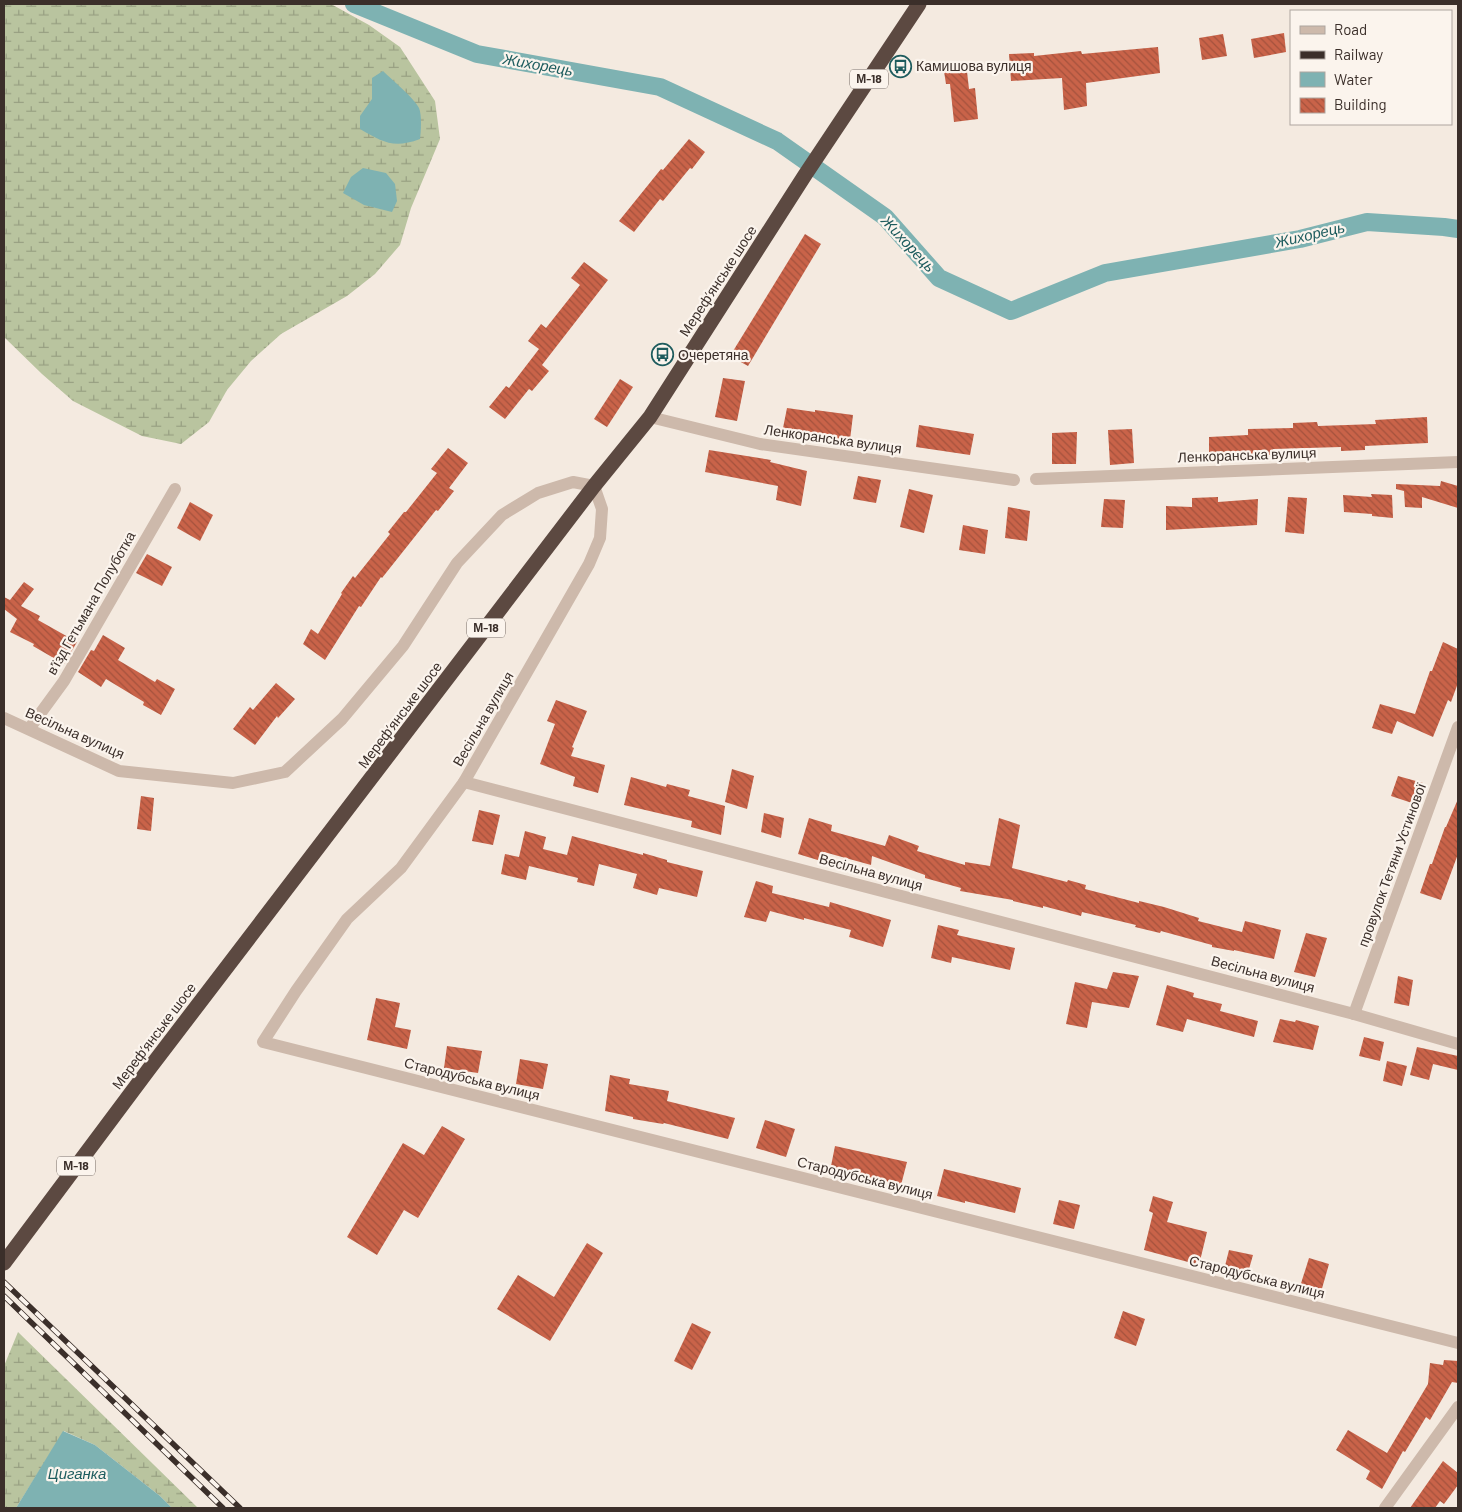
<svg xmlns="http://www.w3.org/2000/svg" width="1462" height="1512" font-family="Barlow,sans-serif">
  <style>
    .wetland { fill: url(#wetland-marsh) }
    .water { fill: #7eb2b2 }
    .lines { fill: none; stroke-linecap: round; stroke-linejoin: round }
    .canal { stroke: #7eb2b2; stroke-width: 18 }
    .building { fill: url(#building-back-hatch) }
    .street { stroke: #cdb9ab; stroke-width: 12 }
    .highway { stroke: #5c4941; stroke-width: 15 }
    .rail-casing { stroke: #3b2f2a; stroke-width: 5.5 }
    .rail { stroke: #fbf4ed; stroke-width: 4; stroke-dasharray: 11; stroke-linecap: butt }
    .labels { text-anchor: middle; stroke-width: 4.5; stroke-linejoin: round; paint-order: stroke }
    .shield { fill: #fbf4ed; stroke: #756a64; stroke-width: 1 }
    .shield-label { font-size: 12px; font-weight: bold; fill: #3b2f2a }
    .poi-label { font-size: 14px; fill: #3b2f2a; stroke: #fbf4ed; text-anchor: start }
    .street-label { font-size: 14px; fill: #3b2f2a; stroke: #fbf4ed }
    .water-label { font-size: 15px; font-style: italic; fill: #1e5c5e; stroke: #fbf4ed }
  </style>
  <defs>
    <pattern id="wetland-marsh" width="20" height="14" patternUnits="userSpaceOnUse" patternTransform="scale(1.25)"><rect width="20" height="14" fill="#b9c49f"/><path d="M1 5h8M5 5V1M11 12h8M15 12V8" fill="none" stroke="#98a082"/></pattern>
    <pattern id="building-back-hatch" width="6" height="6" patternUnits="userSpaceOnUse" patternTransform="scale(1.25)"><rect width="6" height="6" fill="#c96349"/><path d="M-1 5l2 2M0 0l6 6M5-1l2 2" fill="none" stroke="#a4523d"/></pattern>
  </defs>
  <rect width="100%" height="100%" fill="#f4eae0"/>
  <g class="wetland">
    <path d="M4,4h327l38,21 31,22 35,54 5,38 -29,69 -11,37 -25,29 -28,22 -66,38 -30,27 -24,29 -18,32 -28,22 -39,-8 -69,-35 -31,-27 -38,-37z"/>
    <path d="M18,1332l180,176h-26l-12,-12 -65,-51 -31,-14 -48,77h-12v-142z"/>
  </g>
  <g class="water">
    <path d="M383,71c9,9 30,26 36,37 3,7 2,24 1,31 -27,10 -37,3 -60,-10v-13l12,-17v-21z"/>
    <path d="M363,168l23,5 9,11 2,17 -5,11 -28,-7 -21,-12 8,-16z"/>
    <path d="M63,1431l32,14 65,51 12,12h-156z"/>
  </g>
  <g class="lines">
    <path class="canal" d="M354,4l123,50 183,33 117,54 108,76 54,61 72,33 94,-38 195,-34 67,-17 77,5 14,2"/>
  </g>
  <g class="building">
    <path d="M1284,33l2,19 -32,6 -3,-19z"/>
    <path d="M1223,34l4,22 -25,4 -3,-22z"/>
    <path d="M1158,47l2,26 -74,10 1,23 -23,4 -2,-32 -51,3 -2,-27 25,-1v3l47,-5 1,3z"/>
    <path d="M966,63l3,26 6,-1 3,31 -24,3 -4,-38h-4l-3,-19z"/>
    <path d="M689,139l16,13 -13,17 -2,-1 -27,33 -3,-2 -26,33 -15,-11 42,-52 2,1z"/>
    <path d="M805,234l16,10 -73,122 -18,-10z"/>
    <path d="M584,262l24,18 -66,85 7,6 -17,20 -3,-2 -24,30 -16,-12 17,-21 3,2 30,-39 -11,-8 13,-17 5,4 34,-43 -9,-7z"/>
    <path d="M723,378l22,3 -8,40 -22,-4z"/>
    <path d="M620,379l13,8 -26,40 -13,-8z"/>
    <path d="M787,408l28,4v-2l38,5 -3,25 -38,-4v-3l-29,-5z"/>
    <path d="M1427,417l1,26 -63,3v4l-24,1v-4l-68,2 1,6h-27v-1l-38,2v-19l39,-2v-6l45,-1v-5l24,-1 1,4 58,-2 -1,-4z"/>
    <path d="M919,425l55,9 -4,21 -54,-8z"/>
    <path d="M1132,429l2,34 -24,2 -2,-35z"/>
    <path d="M1077,432l-1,32h-24v-31z"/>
    <path d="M448,448l20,15 -19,25 5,3 -16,20 -2,-1 -54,68 -1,-1 -20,30 -2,-1 -34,54 -22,-16 8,-15 7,5 24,-40 -1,-1 12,-17 2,2 35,-44 -2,-2 16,-20h2l31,-39 -6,-4z"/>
    <path d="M709,450l62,10 -1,2 37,9 -6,35 -25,-6 2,-14 -73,-14z"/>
    <path d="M858,476l23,4 -5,23 -23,-4z"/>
    <path d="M1441,481l17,5v22l-36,-11v11l-17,-1 -1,-16 -8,-2v-5l44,2z"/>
    <path d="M909,489l24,6 -9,38 -24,-6z"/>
    <path d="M1371,494l21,1 1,23 -21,-2v-2l-28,-2 -1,-17 29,2z"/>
    <path d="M1218,497v5l40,-3 -1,26 -91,5v-24l26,1v-9z"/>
    <path d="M1288,497l19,1 -3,36 -19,-2z"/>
    <path d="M1104,499l21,1 -2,28 -22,-1z"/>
    <path d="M190,502l23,13 -13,26 -23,-13z"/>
    <path d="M1008,507l22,4 -3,30 -22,-3z"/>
    <path d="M963,525l25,5 -3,24 -26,-4z"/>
    <path d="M147,554l25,13 -10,19 -26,-13z"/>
    <path d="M24,582l10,7 -13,17 19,10 -2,4 39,22 -13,22 -31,-18 1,-2 -24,-12 7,-13 -13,-10v-12l6,3z"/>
    <path d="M103,635l22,13 -7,12 37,22 2,-3 18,10 -14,26 -18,-10 1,-3 -38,-23 -5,8 -23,-15 13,-22 3,1z"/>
    <path d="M1443,642l15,7v34l-7,19 -3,-2 -15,37 -36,-16 -5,13 -20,-6 8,-24 35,10 15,-43h2z"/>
    <path d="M276,683l19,16 -17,19 -1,-2 -22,29 -22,-16 17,-22 3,3z"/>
    <path d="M556,700l31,11 -15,36 2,1 -3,8 34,9 -7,28 -25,-7 2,-9 -35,-13 15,-40 -8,-3z"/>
    <path d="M732,769l22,7 -7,33 -22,-7z"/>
    <path d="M1398,776l25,7 -8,21 -24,-8z"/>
    <path d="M631,777l35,10 1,-3 23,6 -2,6 37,10 -4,29 -30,-8 1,-6 -68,-16z"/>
    <path d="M141,796l13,2 -3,33 -14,-2z"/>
    <path d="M1458,799v55l-17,46 -21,-7 10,-29h2l13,-37h1z"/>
    <path d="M479,810l21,5 -7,30 -21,-4z"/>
    <path d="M764,813l20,5 -3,20 -20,-6z"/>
    <path d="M809,818l23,7 -1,6 54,15 4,-11 30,11 -2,5 48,14v-3l25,4 9,-48 21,7 -8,43 55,14 1,-2 18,5 -1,4 54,14v-2l25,6 35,11 -1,3 44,11 3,-11 36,9 -7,29 -40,-9v1l-22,-4v-2l-51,-14 -1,2 -25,-6 1,-2 -54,-13 -1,4 -38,-10v2l-30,-7v-1l-53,-9 1,-3 -36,-10v-3l-53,-19 -1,9 -47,-13 -3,9 -23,-7z"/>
    <path d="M525,831l21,6 -3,12 24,6 5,-19 71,19v-2l24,7v2l36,9 -6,26 -38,-9 -2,7 -24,-7 4,-14 -38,-10 -5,22 -17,-4 1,-4 -49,-12 -3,14 -25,-6 4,-20 14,3z"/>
    <path d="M756,881l17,5 -1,7 57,14 1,-5 61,18 -8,27 -34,-10 2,-7 -47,-12v2l-34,-9 -4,11 -22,-5z"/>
    <path d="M938,925l21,5 -2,5 58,13 -5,22 -58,-13 -1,6 -20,-5z"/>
    <path d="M1306,933l21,5 -12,39 -21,-5z"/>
    <path d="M1113,972l26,4 -10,32 -37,-6 -5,26 -21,-4 9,-42 32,7z"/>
    <path d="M1398,976l15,4 -4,26 -15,-3z"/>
    <path d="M1167,985l27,8 -1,4 29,7 -2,7 38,10 -4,16 -67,-18 -4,13 -27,-7z"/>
    <path d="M376,998l24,5 -5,24 16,3 -4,19 -40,-9z"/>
    <path d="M1280,1019l15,3 1,-2 23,6 -6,24 -40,-8z"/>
    <path d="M1364,1037l20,5 -4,19 -21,-5z"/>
    <path d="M447,1046l35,5 -4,22 -34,-5z"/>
    <path d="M1417,1047l41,9v14l-25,-6 -4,16 -19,-5z"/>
    <path d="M520,1059l28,5 -5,25 -27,-5z"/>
    <path d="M1387,1061l20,5 -5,20 -19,-5z"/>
    <path d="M610,1075l20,4 -1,5 40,7 -2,10 68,17 -7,21 -64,-16 -1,1 -30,-5v-2l-28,-6z"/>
    <path d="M765,1120l30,9 -9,28 -30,-9z"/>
    <path d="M442,1126l23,13 -47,79 -14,-8 -27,45 -30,-18 56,-94 21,12z"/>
    <path d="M835,1146l72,16 -6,23 -48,-12 -1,2 -22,-4z"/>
    <path d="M944,1169l77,19 -6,25 -50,-12v2l-28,-7z"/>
    <path d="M1153,1196l20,6 -6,20 40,10 -8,33 -55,-15 9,-37 -4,-2z"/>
    <path d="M1059,1200l21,5 -6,24 -21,-5z"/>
    <path d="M587,1243l16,10 -53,88 -53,-32 21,-34 36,22z"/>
    <path d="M1229,1250l24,5 -6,21 -23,-6z"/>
    <path d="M1309,1258l20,6 -10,35 -21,-6z"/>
    <path d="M1123,1311l22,8 -9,27 -22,-8z"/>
    <path d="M692,1323l19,9 -19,38 -18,-9z"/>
    <path d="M1444,1360l14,1v22l-6,-1 -22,38 -4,-3 -21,35 -2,-1 -21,38 -16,-10 4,-8 -34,-21 12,-20 39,23 41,-69 2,-21 13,2z"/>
    <path d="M1443,1461l15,12v12l-14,19 -4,-3 -5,7h-25z"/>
  </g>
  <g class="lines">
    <g class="street">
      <path d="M650,417l110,27 254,36"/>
      <path d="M1036,479l422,-17"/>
      <path d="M4,718l115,53 114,12 52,-11 57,-53 61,-73 54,-83 45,-48 36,-22 35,-11 21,4 8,23 -2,29 -11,26 -125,218 -63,86 -54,51 -51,72 -33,51 1195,301"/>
      <path d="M29,729l35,-48 111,-192"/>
      <path d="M464,782l890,232 104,30"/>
      <path d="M1354,1014l104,-287"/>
      <path d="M1385,1508l73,-101"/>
    </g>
    <path class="highway" d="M4,1263l145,-194 445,-583 56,-69 155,-242 114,-171"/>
    <defs>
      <g id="rail">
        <path d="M4,1282l236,226"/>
        <path d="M4,1296l219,212"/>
      </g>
    </defs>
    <use href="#rail" class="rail-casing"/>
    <use href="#rail" class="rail"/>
  </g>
  <defs>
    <symbol id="bus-ring" viewBox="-11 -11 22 22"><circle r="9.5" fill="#fbf4ed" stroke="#1e5c5e" stroke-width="1.5"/><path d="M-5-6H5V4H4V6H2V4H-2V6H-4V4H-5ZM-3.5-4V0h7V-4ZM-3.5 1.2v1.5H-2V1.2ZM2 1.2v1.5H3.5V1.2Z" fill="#1e5c5e"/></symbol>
  </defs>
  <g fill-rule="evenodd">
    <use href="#bus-ring" x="888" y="54" width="25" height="25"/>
    <use href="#bus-ring" x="650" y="342" width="25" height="25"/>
  </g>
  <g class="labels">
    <g class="shield">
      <rect x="850" y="69.5" width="38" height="19" rx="4"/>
      <rect x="467" y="618.5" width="38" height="19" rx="4"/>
      <rect x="57" y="1156.5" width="38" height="19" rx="4"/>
    </g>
    <g class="shield-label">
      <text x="869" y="83">М-18</text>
      <text x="486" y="632">М-18</text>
      <text x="76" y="1170">М-18</text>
    </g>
    <g class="poi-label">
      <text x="916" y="71">Камишова вулиця</text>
      <text x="678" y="360">Очеретяна</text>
    </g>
    <g class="street-label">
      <text transform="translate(718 281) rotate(-57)" y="5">Мереф’янське шосе</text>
      <text transform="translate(833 439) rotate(8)" y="5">Ленкоранська вулиця</text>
      <text transform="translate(1247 455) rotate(-2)" y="5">Ленкоранська вулиця</text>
      <text transform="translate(91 603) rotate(-60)" y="5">в'їзд Гетьмана Полуботка</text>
      <text transform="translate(400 715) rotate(-53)" y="5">Мереф’янське шосе</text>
      <text transform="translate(483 719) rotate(-60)" y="5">Весільна вулиця</text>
      <text transform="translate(75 733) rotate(24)" y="5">Весільна вулиця</text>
      <text transform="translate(1392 865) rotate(-70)" y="5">провулок Тетяни Устинової</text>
      <text transform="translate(871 872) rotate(15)" y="5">Весільна вулиця</text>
      <text transform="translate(1263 974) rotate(15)" y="5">Весільна вулиця</text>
      <text transform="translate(154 1036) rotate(-53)" y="5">Мереф’янське шосе</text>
      <text transform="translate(472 1079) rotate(14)" y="5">Стародубська вулиця</text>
      <text transform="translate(865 1178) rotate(14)" y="5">Стародубська вулиця</text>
      <text transform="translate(1257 1277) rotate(14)" y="5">Стародубська вулиця</text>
    </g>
    <g class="water-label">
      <text transform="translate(538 65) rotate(10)" y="5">Жихорець</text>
      <text transform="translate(1310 235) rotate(-13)" y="5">Жихорець</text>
      <text transform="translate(908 244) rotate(47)" y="5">Жихорець</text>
      <text x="77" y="1479">Циганка</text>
    </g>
  </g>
  <rect width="1462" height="1512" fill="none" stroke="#3b2f2a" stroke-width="10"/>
  <rect x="1290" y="10" width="162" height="115" fill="#fbf4ed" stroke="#aea59f"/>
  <rect x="1300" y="26" width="25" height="8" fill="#cdb9ab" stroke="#aea59f"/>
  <text x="1334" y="35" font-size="15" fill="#3b2f2a">Road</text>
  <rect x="1300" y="51" width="25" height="8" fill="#3b2f2a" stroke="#aea59f"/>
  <text x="1334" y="60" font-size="15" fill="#3b2f2a">Railway</text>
  <rect x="1300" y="72" width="25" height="15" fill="#7eb2b2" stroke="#aea59f"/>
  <text x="1334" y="85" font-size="15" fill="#3b2f2a">Water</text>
  <rect x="1300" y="98" width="25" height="15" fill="url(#building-back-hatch)" stroke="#aea59f"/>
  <text x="1334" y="110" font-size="15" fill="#3b2f2a">Building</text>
</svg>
